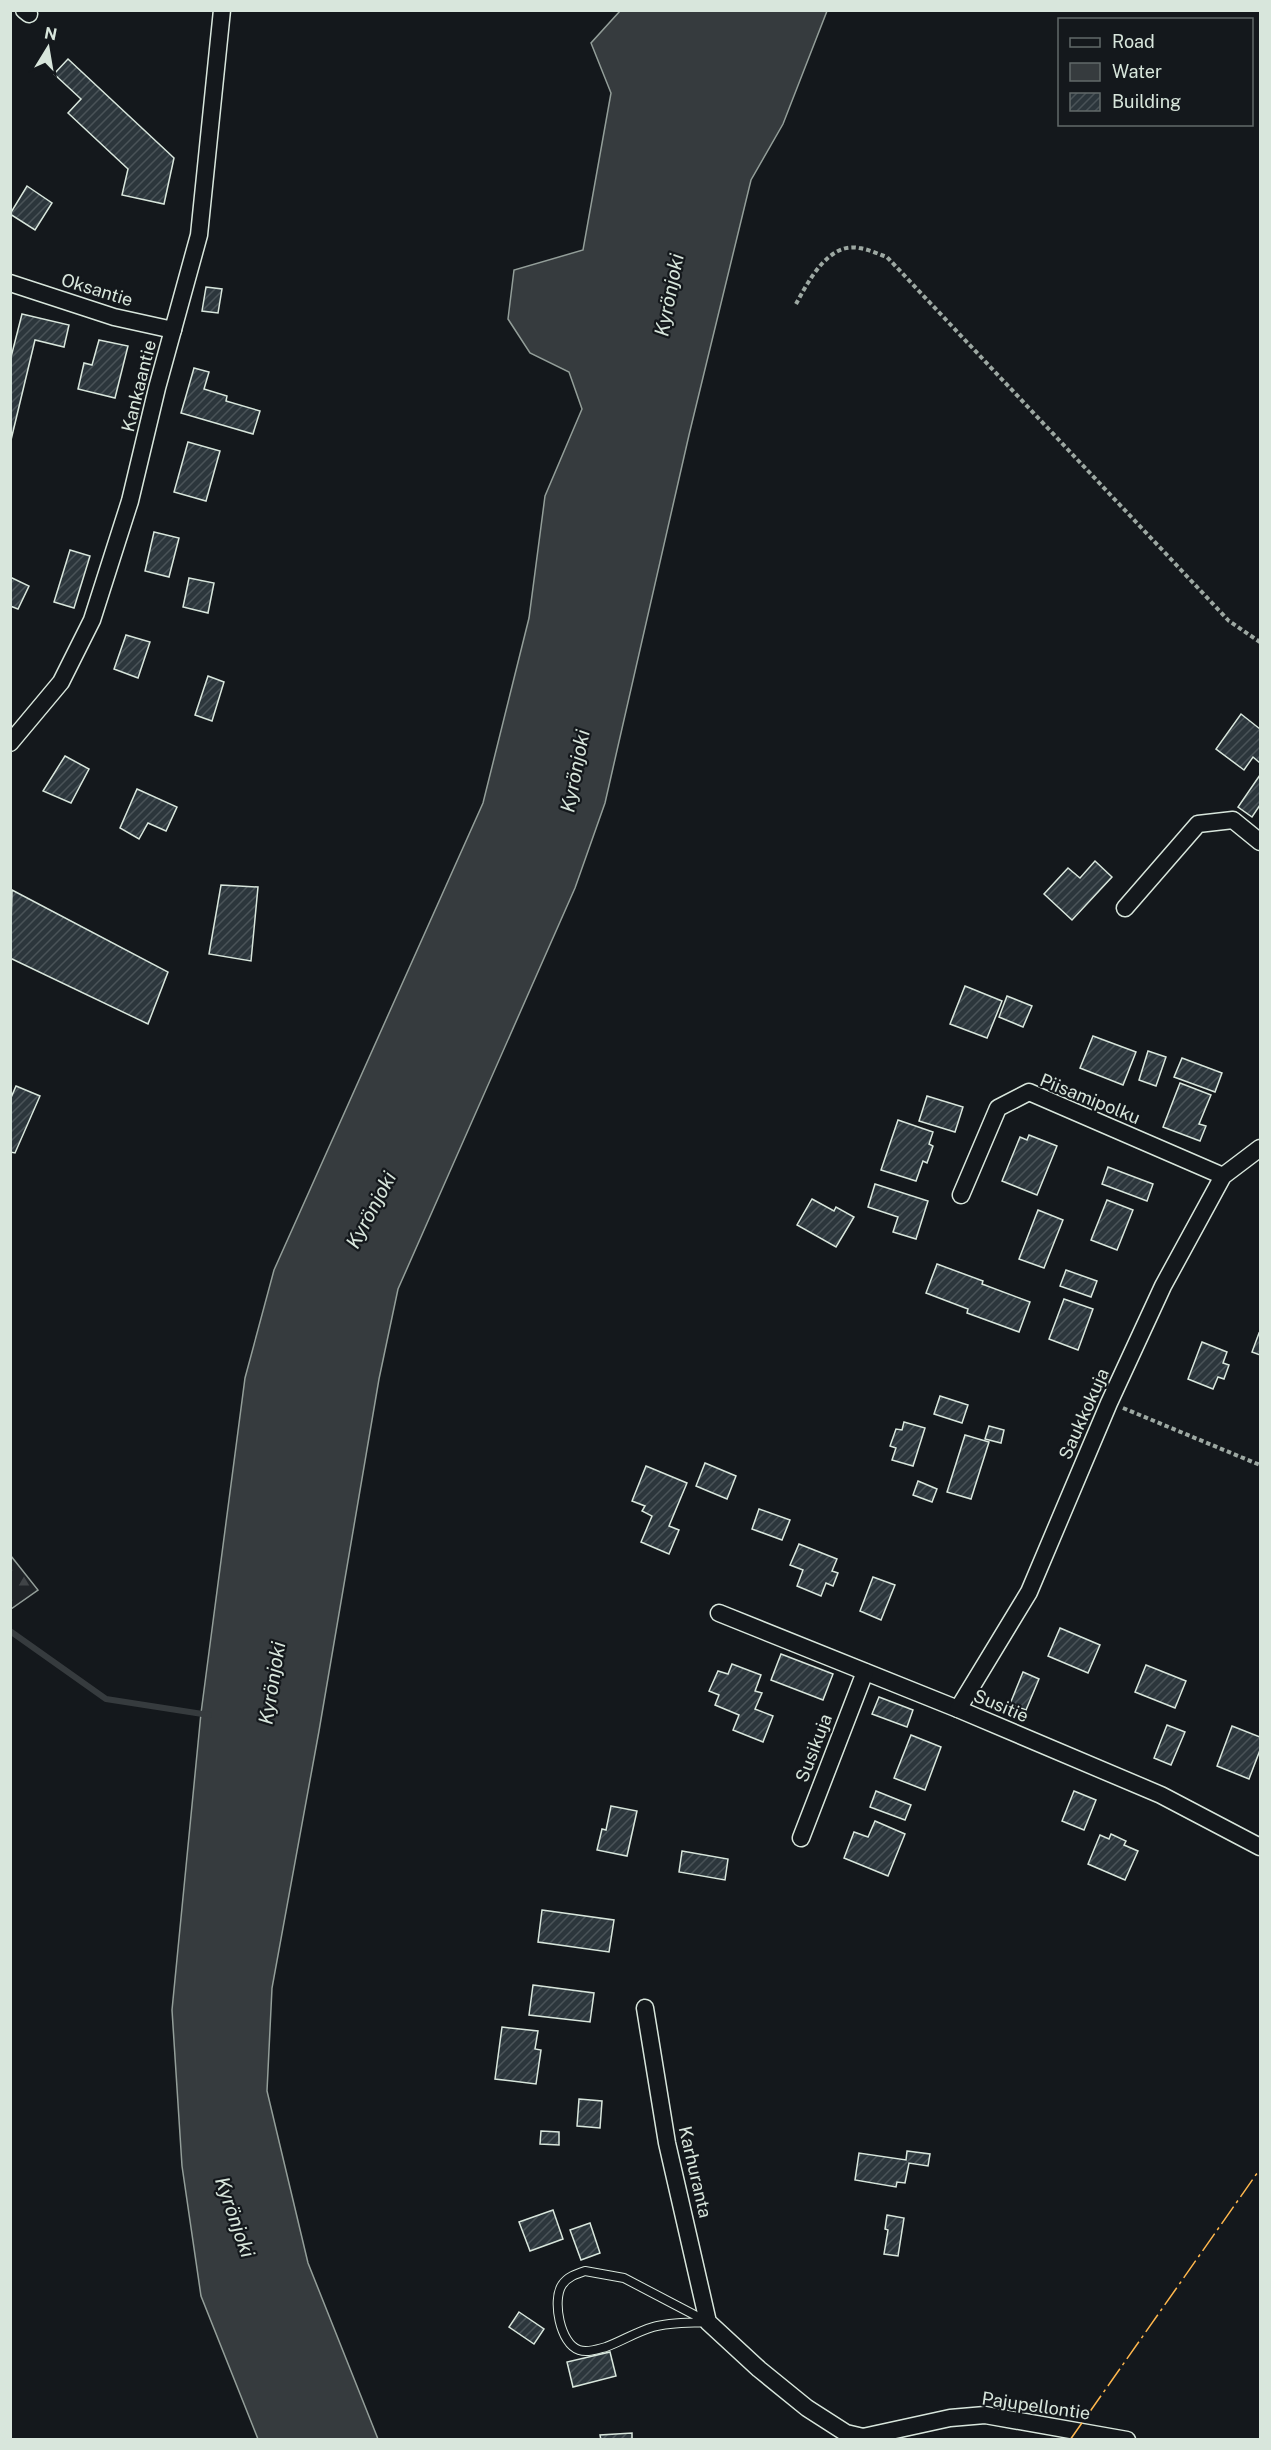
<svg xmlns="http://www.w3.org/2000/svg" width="1271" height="2450" font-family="'Public Sans',sans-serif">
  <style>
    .forest { fill: url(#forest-firs); stroke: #939e99; stroke-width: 1.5 }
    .water { fill: #363b3e; stroke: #939e99; stroke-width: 1.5 }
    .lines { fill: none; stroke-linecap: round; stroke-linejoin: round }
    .stream { stroke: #363b3e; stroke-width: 6 }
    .building { fill: url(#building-hatch); stroke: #d8e6dc; stroke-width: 1.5 }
    .service-casing { stroke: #d8e6dc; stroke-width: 10 }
    .minor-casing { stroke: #d8e6dc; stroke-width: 19 }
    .path { stroke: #9da8a2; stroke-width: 4; stroke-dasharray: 4.5 3; stroke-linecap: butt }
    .service { stroke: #14181c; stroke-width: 8 }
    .minor { stroke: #14181c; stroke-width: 16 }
    .power { stroke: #ffb74d; stroke-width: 1.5; stroke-dasharray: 21 4.5 3 4.5; stroke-linecap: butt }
    .labels { text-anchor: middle; stroke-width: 4.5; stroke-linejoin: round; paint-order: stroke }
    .street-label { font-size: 18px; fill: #d8e6dc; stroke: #14181c }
    .water-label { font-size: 20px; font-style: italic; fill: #d8e6dc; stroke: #14181c }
  </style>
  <defs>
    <pattern id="forest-firs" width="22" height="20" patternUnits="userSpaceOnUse" patternTransform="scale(1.5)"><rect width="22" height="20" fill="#202428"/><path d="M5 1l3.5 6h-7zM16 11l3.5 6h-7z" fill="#404447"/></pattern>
    <pattern id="building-hatch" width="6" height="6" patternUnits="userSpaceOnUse" patternTransform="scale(1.5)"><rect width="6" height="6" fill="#2c363c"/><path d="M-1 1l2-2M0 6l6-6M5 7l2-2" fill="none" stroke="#4a5358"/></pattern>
  </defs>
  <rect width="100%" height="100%" fill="#14181c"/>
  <path class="forest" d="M11,1556l27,34 -27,19h-1z"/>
  <path class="water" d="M620,11h207l-44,113 -32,56 -62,255 -84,368 -30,85 -177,401 -19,90 -60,352 -47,257 -5,103 41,172 70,176h-120l-57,-143 -19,-130 -10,-156 29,-297 44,-335 29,-108 209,-467 46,-185 16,-122 37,-87 -13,-37 -39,-19 -22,-34 6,-49 69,-20 28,-157 -20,-50z"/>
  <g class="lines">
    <path class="stream" d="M10,1631l96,68 103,16"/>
  </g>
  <g class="building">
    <path d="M68,59l106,99 -10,46 -42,-9 6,-26 -60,-56 13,-14 -27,-25z"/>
    <path d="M27,186l25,17 -17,27 -25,-16z"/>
    <path d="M206,287l16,2 -4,24 -16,-2z"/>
    <path d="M22,314l47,11 -5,22 -29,-7 -24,100 -1,-79z"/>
    <path d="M99,340l29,6 -13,52 -37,-9 6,-26 8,2z"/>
    <path d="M194,368l15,4 -5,17 23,7 -1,5 34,10 -7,23 -72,-21z"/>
    <path d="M188,442l32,9 -14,50 -32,-9z"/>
    <path d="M154,532l25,6 -10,39 -24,-6z"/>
    <path d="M70,550l20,6 -16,52 -20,-6z"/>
    <path d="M10,577l19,9 -11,23 -8,-3z"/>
    <path d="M189,578l25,5 -6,30 -25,-6z"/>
    <path d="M126,635l24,7 -12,36 -24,-9z"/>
    <path d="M208,676l16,6 -12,39 -17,-6z"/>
    <path d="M1241,714l19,15v34l-7,-6 -9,13 -28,-21z"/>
    <path d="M65,756l24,13 -18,34 -28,-12z"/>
    <path d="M1260,775v30l-8,12 -14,-10z"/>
    <path d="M137,789l40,18 -11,24 -18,-8 -9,16 -19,-11z"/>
    <path d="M1095,861l17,16 -40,43 -28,-26 24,-26 12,10z"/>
    <path d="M221,885l37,2 -7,74 -42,-7z"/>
    <path d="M12,890l156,82 -20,52 -138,-66z"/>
    <path d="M965,986l37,15 -15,37 -37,-14z"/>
    <path d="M1007,996l25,10 -9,21 -24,-10z"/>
    <path d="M1093,1036l43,16 -13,33 -43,-17z"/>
    <path d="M1148,1051l18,6 -10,29 -17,-6z"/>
    <path d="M1182,1058l40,15 -7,19 -41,-15z"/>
    <path d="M1180,1083l31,12 -12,29 7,2 -6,15 -37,-14z"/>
    <path d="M16,1086l24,10 -25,57 -5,-1v-52z"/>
    <path d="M927,1096l36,11 -8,25 -36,-11z"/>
    <path d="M898,1120l35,12 -4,12 4,2 -6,17 -4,-2 -7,20 -35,-11z"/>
    <path d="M1029,1135l28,11 -20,49 -35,-14 18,-44 7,3z"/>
    <path d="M1108,1167l45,17 -6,17 -45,-17z"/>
    <path d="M875,1184l53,17 -12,38 -23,-7 5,-15 -30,-10z"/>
    <path d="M812,1199l22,12 2,-4 18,10 -18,30 -39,-22z"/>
    <path d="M1107,1200l26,10 -16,40 -26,-10z"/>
    <path d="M1038,1210l25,10 -19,48 -25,-9z"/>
    <path d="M937,1264l46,17 -1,3 48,18 -11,30 -52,-19 1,-4 -42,-16z"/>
    <path d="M1066,1270l31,11 -6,16 -31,-11z"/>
    <path d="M1064,1299l29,10 -15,41 -29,-11z"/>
    <path d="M1259,1333l1,1v21l-8,-3z"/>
    <path d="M1202,1342l25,10 -4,11 6,2 -5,14 -6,-2 -5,12 -25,-10z"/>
    <path d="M940,1396l28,9 -6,18 -28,-9z"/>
    <path d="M904,1422l21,6 -12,38 -21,-6 4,-12 -6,-2 6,-17 6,1z"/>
    <path d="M989,1426l15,4 -3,13 -16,-4z"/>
    <path d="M965,1435l24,7 -18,57 -24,-7z"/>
    <path d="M705,1463l31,13 -9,23 -31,-13z"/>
    <path d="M646,1466l41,17 -18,43 10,4 -10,24 -28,-12 11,-26 -10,-5 3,-5 -13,-5z"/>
    <path d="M918,1481l19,8 -5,13 -19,-7z"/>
    <path d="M759,1509l31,11 -8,20 -30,-11z"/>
    <path d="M799,1544l38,15 -5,12 6,2 -5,13 -7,-3 -5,13 -24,-10 6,-16 -13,-5z"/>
    <path d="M873,1577l22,8 -14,35 -21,-9z"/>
    <path d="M1060,1628l40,17 -12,28 -40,-17z"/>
    <path d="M781,1654l52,20 -10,26 -52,-20z"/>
    <path d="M732,1664l29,11 -6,16 7,2 -7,16 18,7 -10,26 -30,-12 6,-15 -24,-10 4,-10 -10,-4 9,-20 10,3z"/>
    <path d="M1146,1665l40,16 -11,27 -40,-16z"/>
    <path d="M1023,1672l16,7 -13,31 -16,-6z"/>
    <path d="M879,1697l34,13 -6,17 -35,-13z"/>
    <path d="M1167,1725l18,7 -14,33 -17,-7z"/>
    <path d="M1232,1726l28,11v13l-11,29 -32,-13z"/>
    <path d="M911,1735l30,12 -16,43 -31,-12z"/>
    <path d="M876,1791l35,14 -6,15 -35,-13z"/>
    <path d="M1074,1791l22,9 -12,30 -22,-9z"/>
    <path d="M611,1806l26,5 -10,45 -30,-6 5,-21 4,1z"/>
    <path d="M875,1821l30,13 -17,42 -44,-18 10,-26 14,5z"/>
    <path d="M1111,1834l15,7 -2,4 14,6 -13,29 -37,-16 12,-29 9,4z"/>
    <path d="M682,1851l46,8 -3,21 -46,-8z"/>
    <path d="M542,1910l72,10 -5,32 -71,-10z"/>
    <path d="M533,1985l61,8 -4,29 -61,-7z"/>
    <path d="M502,2027l36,4 -3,18 6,1 -5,34 -41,-5z"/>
    <path d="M579,2099l23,2 -2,27 -23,-2z"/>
    <path d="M541,2131l18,1v13l-19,-1z"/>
    <path d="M907,2151l23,3 -2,12 -19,-3 -4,20 -8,-1 -1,5 -41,-7 4,-27 47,7z"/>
    <path d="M553,2210l10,29 -33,12 -11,-29z"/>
    <path d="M887,2215l17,3 -6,38 -14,-2 4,-24 -3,-1z"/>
    <path d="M590,2223l10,30 -19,7 -11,-30z"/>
    <path d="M519,2312l25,17 -10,15 -25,-17z"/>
    <path d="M610,2352l6,24 -43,11 -6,-25z"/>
    <path d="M632,2433v7h-31l-1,-5z"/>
  </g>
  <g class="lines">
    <defs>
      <path id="service" d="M585,2271l39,7 84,44c-18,1 -38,0 -55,5 -17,5 -31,14 -47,20 -8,2 -18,6 -27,3 -19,-6 -27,-50 -17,-65 5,-8 14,-11 23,-14z"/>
      <g id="minor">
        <path d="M24,10l5,4"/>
        <path d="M10,283l104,34 59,13"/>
        <path d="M10,743l51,-61 31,-62 38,-119 27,-113 42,-153 23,-225"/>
        <path d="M1125,908l73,-84 35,-4 27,22"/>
        <path d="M961,1195l37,-87 31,-16 194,84"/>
        <path d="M719,1613l239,96 203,86 99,52"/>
        <path d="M958,1709l71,-117 80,-189 54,-117 60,-110 37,-28"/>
        <path d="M801,1838l64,-166"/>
        <path d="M645,2008l22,135 41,179 51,47 48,39 39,25 17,4 87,-19 35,-3 142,25"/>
      </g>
    </defs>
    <use href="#service" class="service-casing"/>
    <use href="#minor" class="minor-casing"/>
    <g class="path">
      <path d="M796,304c12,-22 32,-62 63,-56 9,1 19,6 28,9l342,364 31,21"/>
      <path d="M1123,1408l137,57"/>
    </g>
    <use href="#service" class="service"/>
    <use href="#minor" class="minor"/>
    <path class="power" d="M1070,2440l190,-271"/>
  </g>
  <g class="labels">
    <g class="street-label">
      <text transform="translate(97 290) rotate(17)" y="6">Oksantie</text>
      <text transform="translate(139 386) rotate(-76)" y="6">Kankaantie</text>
      <text transform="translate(1090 1099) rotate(22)" y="6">Piisamipolku</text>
      <text transform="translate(1084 1414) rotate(-66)" y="6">Saukkokuja</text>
      <text transform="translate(1001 1706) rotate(23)" y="6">Susitie</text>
      <text transform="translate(814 1748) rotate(-69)" y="6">Susikuja</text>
      <text transform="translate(695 2172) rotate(77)" y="6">Karhuranta</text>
      <text transform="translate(1036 2406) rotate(8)" y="6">Pajupellontie</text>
    </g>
    <g class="water-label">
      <text transform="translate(669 295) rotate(-79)" y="7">Kyrönjoki</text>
      <text transform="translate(575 771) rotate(-79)" y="7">Kyrönjoki</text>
      <text transform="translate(371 1210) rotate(-62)" y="7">Kyrönjoki</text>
      <text transform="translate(272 1683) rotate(-81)" y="7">Kyrönjoki</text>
      <text transform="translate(235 2217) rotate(71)" y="7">Kyrönjoki</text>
    </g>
  </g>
  <rect width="1271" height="2450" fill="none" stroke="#d8e6dc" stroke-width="24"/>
  <rect x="1058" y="18" width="195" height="108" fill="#14181c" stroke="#626a69" stroke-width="1.5"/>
  <rect x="1070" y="38" width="30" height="9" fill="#14181c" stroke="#626a69" stroke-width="1.5"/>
  <text x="1112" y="48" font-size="18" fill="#d8e6dc">Road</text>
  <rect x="1070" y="63" width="30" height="18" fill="#363b3e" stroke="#626a69" stroke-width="1.5"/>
  <text x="1112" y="78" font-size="18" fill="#d8e6dc">Water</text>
  <rect x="1070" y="93" width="30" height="18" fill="url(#building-hatch)" stroke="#626a69" stroke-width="1.5"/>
  <text x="1112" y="108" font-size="18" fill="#d8e6dc">Building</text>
  <g transform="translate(48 48) rotate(11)" stroke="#14181c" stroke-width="4.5" paint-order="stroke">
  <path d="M0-4.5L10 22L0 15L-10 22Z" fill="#d8e6dc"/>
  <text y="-9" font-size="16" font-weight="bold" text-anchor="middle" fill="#d8e6dc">N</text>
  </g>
</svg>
